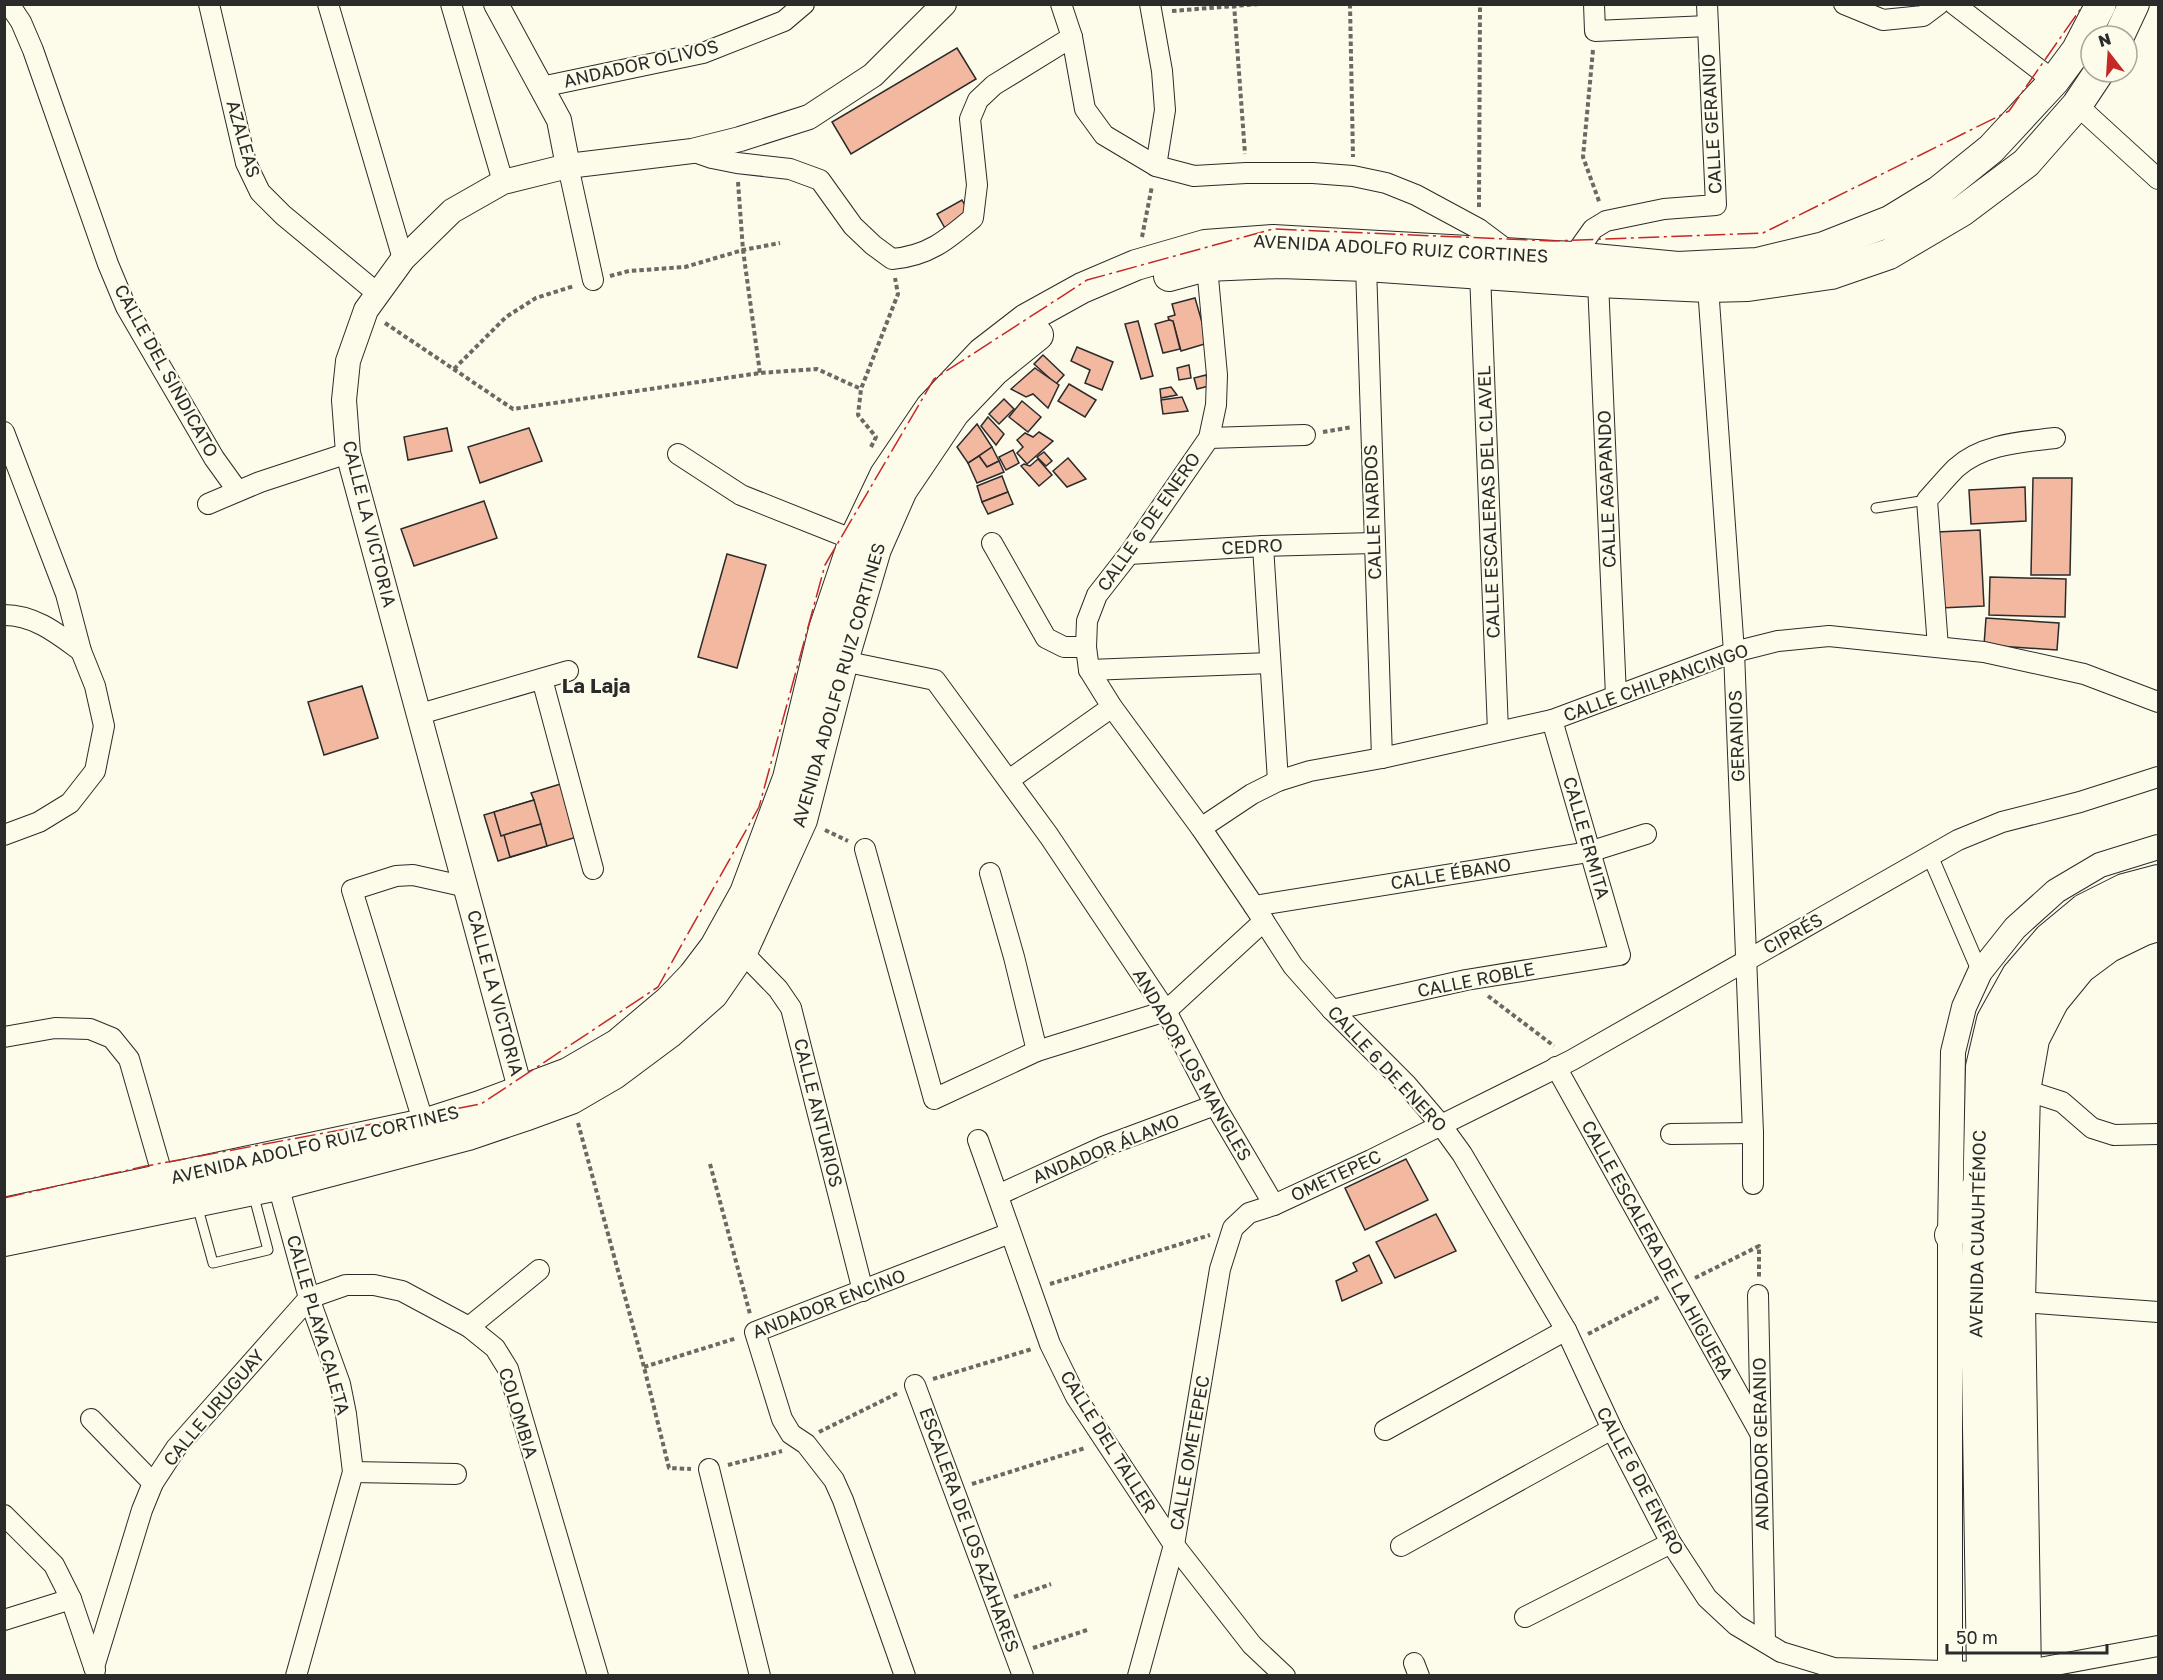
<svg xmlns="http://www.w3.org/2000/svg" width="2163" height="1680" font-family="'Golos Text',sans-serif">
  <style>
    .building { fill: #f2b8a0; stroke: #2b2b2b; stroke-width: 1.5 }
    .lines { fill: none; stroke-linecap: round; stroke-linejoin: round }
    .service-casing { stroke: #2b2b2b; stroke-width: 11 }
    .pedestrian-casing { stroke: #2b2b2b; stroke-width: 17 }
    .minor-casing { stroke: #2b2b2b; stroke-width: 22 }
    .tertiary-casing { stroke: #2b2b2b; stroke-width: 26 }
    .primary-casing { stroke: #2b2b2b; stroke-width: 32 }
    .path { stroke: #6a6964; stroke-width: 4; stroke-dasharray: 4.5 3; stroke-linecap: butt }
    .service { stroke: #fdfbea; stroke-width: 9 }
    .pedestrian { stroke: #fdfbea; stroke-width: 15 }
    .minor { stroke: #fdfbea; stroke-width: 20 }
    .tertiary { stroke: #fdfbea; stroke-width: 24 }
    .primary { stroke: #fdfbea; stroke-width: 30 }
    .power { stroke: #c62828; stroke-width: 1.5; stroke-dasharray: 21 4.5 3 4.5; stroke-linecap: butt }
    .labels { text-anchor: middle; stroke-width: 4.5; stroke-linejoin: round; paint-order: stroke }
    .street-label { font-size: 18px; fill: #2b2b2b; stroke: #fdfbea }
    .neighbourhood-label { font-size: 20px; font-weight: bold; fill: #2b2b2b; stroke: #fdfbea }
  </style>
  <rect width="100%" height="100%" fill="#fdfbea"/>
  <g class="building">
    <path d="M957,48l19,31 -125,75 -19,-32z"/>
    <path d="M962,200l9,16 -25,14 -9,-16z"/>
    <path d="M1195,298l13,45 -27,8 -8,-30 -4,-1 -1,-3 7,-2 -3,-11z"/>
    <path d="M1169,320l4,1 7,28 -17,4 -8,-29z"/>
    <path d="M1138,321l15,55 -12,3 -16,-55z"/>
    <path d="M1077,347l36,15 -11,28 -17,-7 5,-13 -19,-9z"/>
    <path d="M1043,355l21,20 -8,9 -22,-20z"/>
    <path d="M1189,365l2,13 -12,2 -2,-12z"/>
    <path d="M1035,368l24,17 -11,23 -15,-14 -7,3 -15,-8z"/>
    <path d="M1206,375l3,11 -12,3 -3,-11z"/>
    <path d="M1069,384l27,16 -11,17 -27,-16z"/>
    <path d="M1171,387l6,8 -16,3 -1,-9z"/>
    <path d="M1182,397l6,14 -25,3 -2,-14z"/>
    <path d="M1004,399l10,10 -15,15 -10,-10z"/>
    <path d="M1022,401l19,16 -13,15 -19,-15z"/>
    <path d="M988,417l16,17 -8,11 -15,-19z"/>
    <path d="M977,424l15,23 -24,16 -11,-16z"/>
    <path d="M447,428l5,23 -44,9 -4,-23z"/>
    <path d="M529,428l13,33 -62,22 -12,-36z"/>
    <path d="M1039,432l14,9 -26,23 -10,-11 6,-6 -6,-7 8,-7 8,4z"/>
    <path d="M992,447l7,14 -12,6 -8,-11z"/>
    <path d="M1013,450l6,13 -13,7 -7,-13z"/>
    <path d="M1044,452l8,9 -6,5 -9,-9z"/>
    <path d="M979,456l8,11 12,-6 5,11 -27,11 -9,-20z"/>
    <path d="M1068,458l18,21 -19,8 -14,-16z"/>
    <path d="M1038,459l14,16 -13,11 -18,-20 3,-2 6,2z"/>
    <path d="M1002,476l6,16 -26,10 -5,-16z"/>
    <path d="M2033,478h39l-2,97h-39z"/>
    <path d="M2025,487l1,34 -55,3 -2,-34z"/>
    <path d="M1008,492l5,12 -25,10 -6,-12z"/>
    <path d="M484,501l13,37 -83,28 -13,-37z"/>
    <path d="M1980,530l4,76 -44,2 -3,-76z"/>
    <path d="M727,554l39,11 -29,103 -39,-11z"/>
    <path d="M1990,577l76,2 -1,38 -76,-2z"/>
    <path d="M1986,618l73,5 -2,27 -73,-5z"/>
    <path d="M362,686l16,52 -54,17 -16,-53z"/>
    <path d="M577,779l16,53 -95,29 -14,-46 50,-15 -3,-7z"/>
    <path d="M534,800l7,24 -40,12 -7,-24z"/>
    <path d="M541,824l6,22 -37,11 -6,-22z"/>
    <path d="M1406,1159l22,41 -63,30 -20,-42z"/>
    <path d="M1436,1214l20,37 -61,27 -19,-36z"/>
    <path d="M1369,1255l13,28 -40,18 -6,-20 21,-10 -4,-8z"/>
  </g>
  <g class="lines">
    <defs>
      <g id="service">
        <path d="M1876,508l51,-8"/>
        <path d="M197,1205l16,58 55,-13 -15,-57"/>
      </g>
      <path id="pedestrian" d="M1930,856l50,116"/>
      <g id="minor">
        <path d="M9,4l12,18 12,28 75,214 18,43 88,151 23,32"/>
        <path d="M209,4l37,159 14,29 23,23 94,78"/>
        <path d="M328,4l75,255"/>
        <path d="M451,4l52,178"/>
        <path d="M1061,4l11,33 13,72 19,26 52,31 38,10 52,-3h67l40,3 33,7 30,12 63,34 32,24"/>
        <path d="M1150,4l12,67 3,39 -9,56"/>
        <path d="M1594,4l1,27 113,-5"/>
        <path d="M1844,4l39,16 40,-4 16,-12"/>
        <path d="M1954,4l100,77"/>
        <path d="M541,87l162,-34 81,-32 20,-17"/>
        <path d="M2077,105l81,74"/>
        <path d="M692,151l20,7 25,5 53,6 30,11 33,46 20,19 19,14c36,-3 55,-19 81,-41l4,-33 -7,-66 8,-19 16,-15 78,-48"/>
        <path d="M568,166l25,114"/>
        <path d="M1206,256l11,119 -1,30 -7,33 -80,116 -32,41 -10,26 -1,26 3,23 23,37 89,121 53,78 39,60 39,44 74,74 35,41 21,29 104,176 46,99 59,114 36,55 29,27 45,27 53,16 148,4 47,-2 129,-24"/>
        <path d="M1572,264l1,-7 20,-28 13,-8 58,-12 52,-4 -9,-201"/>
        <path d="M1366,266l16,492"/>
        <path d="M1480,273l18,458"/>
        <path d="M1598,282l18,414"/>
        <path d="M1708,287l26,365 19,481v51"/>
        <path d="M4,432l62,162 15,57 14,35 9,40 -9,45 -25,32 -31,19 -35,13"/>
        <path d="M1209,438l96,-3"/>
        <path d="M678,454l63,41 113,45"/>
        <path d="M208,504l52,-22 88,-29"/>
        <path d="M992,543l54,95 18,9h22"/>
        <path d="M1263,546l15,235"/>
        <path d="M1129,554l134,-8 111,-3"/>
        <path d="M4,615c31,0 54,19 77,36"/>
        <path d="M1938,647l-11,-147c10,-11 19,-22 29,-32 26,-24 66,-26 99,-30"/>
        <path d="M843,661l92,19 114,156 117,175 49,94 59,100"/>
        <path d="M1089,670l181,-7"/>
        <path d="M542,679l51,190"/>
        <path d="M420,714l148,-43"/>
        <path d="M1009,780l103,-73"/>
        <path d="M1201,828l51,-34 26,-13 32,-10 72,-13 170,-38 182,-68 44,-11 51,-5 155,16 100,22 74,28"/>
        <path d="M865,849l69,250 103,-48 129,-40 98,-90"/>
        <path d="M990,873l24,84 23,94"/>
        <path d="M1254,906l335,-54 57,-18"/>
        <path d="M742,952l36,37 13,19 72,283"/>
        <path d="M1332,1010l134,-30 154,-25 -68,-235"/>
        <path d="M4,1037l51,-9 35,1 22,9 17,21 38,132"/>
        <path d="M1556,1067l204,366"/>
        <path d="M2028,1091l34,11 30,26 22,7 44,-1"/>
        <path d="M424,1124l-72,-234 44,-14 17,-1 54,12"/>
        <path d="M1671,1134l82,-1"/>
        <path d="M978,1140l72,204 26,53 98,148 78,100 33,31"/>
        <path d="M278,1185l31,113 31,86 6,30 7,58 -57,204"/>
        <path d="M998,1195l107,-49 110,-41"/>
        <path d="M1758,1295l7,347"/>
        <path d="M2023,1302l135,10"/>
        <path d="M469,1327l70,-57"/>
        <path d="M915,1385l108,291"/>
        <path d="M91,1419l62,64"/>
        <path d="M1385,1430l181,-100"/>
        <path d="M709,1469l51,207"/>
        <path d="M353,1472l103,2"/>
        <path d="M4,1515l50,50 17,34 24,71"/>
        <path d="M1401,1546l211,-117"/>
        <path d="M1525,1617l146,-74"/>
        <path d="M4,1620l67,-21"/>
        <path d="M1414,1663l5,13"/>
        <path d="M94,1667l48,-157 11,-27 23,-35 133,-150 37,-13h28l28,6 67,36 26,21 13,21 90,307"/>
        <path d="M905,1676l-62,-176 -9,-20 -28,-36 -15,-10 -9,-15 -27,-87 255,-99"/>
        <path d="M1138,1676l36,-131 46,-276 13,-41 16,-15 25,-8 97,-45 201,-100 386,-220 44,-18 78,-20 78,-25"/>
      </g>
      <g id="tertiary">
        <path d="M496,4l63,116 9,46"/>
        <path d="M525,1107l-177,-654 -4,-53 4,-39 18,-51 37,-51 49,-48 51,-29 65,-16 124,-15 48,-12 69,-22 64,-42 71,-71"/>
        <path d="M1950,1676v-441l3,-183 11,-45 16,-35 35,-44 41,-37 44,-26 58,-18"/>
        <path d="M2029,1676l-6,-374 5,-211 9,-51 19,-37 27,-33 27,-20 35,-17 13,-4"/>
      </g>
      <g id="primary">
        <path d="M2119,36l15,-32"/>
        <path d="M1169,276l37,-10 74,-3 86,3 232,16 110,5 40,-1 83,-12 58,-20 73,-43 64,-48 51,-58 22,-33"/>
        <path d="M4,1213l420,-89 56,-18 88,-33 50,-29 51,-43 24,-25 22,-29 30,-54 43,-115 36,-149 30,-89 31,-65 46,-68 51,-54 44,-34 56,-31 54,-23 69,-20 68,-5 300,17 105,10 79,-4 67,-16 66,-26 49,-30 52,-42 63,-68 23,-31 24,-46"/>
        <path d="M1950,1235l26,-46"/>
        <path d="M4,1241l274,-56 190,-50 59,-20 44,-16 43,-25 55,-41 44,-39 29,-42 60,-132 41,-159 33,-112 26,-59 52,-77 41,-43 43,-35"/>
        <path d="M1982,1676l-6,-373 5,-236 11,-47 25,-45 32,-37 35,-29 40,-20 34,-9"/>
        <path d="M2003,1676c0,-158 -7,-315 -1,-472 1,-53 -3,-122 13,-172 16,-49 70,-101 117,-121 8,-3 18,-4 26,-5"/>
      </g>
    </defs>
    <use href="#service" class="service-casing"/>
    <use href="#pedestrian" class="pedestrian-casing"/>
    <use href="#minor" class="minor-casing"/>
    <use href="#tertiary" class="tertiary-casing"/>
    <use href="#primary" class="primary-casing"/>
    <g class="path">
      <path d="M1234,4l11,150"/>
      <path d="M1350,4l3,153"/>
      <path d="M1172,11l87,-7"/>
      <path d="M1593,50l-10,107 17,47"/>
      <path d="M738,182l5,68 17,123"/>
      <path d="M1479,207l1,-203"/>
      <path d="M1142,237l10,-51"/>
      <path d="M610,276l19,-5 56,-4 58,-17 37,-7"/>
      <path d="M385,323l128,86 247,-36 57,-4 44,20"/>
      <path d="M454,369l52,-52 30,-19 38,-12"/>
      <path d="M1323,432l29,-5"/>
      <path d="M871,447l5,-10 -18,-22 3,-26 37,-95 -3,-16"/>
      <path d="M825,830l23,11"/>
      <path d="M1488,996l66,50"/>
      <path d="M578,1123l66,244 25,101 22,1"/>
      <path d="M710,1164l40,150"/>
      <path d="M1695,1278l64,-32v31"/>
      <path d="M1050,1284l160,-49"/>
      <path d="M1588,1334l73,-38"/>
      <path d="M644,1367l93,-29"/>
      <path d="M933,1379l99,-30"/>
      <path d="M819,1432l79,-39"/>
      <path d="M728,1465l54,-14"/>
      <path d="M972,1484l113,-36"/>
      <path d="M1014,1597l37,-13"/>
      <path d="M1033,1648l54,-18"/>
    </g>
    <use href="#service" class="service"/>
    <use href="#pedestrian" class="pedestrian"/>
    <use href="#minor" class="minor"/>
    <use href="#tertiary" class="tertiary"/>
    <use href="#primary" class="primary"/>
    <path class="power" d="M4,1198l142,-32 335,-62 177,-117 101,-180 66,-242 109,-186 153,-99 186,-51 281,12 209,-8 246,-122 75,-107"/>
  </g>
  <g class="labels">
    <g class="street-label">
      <text transform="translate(641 64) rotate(-13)" y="6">ANDADOR OLIVOS</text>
      <text transform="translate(1712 124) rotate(-93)" y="6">CALLE GERANIO</text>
      <text transform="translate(243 139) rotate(74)" y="6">AZALEAS</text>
      <text transform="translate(1401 249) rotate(3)" y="6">AVENIDA ADOLFO RUIZ CORTINES</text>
      <text transform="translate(166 371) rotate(61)" y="6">CALLE DEL SINDICATO</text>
      <text transform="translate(1607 489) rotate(-92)" y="6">CALLE AGAPANDO</text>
      <text transform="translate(1489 502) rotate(-92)" y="6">CALLE ESCALERAS DEL CLAVEL</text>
      <text transform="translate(1373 512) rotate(-92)" y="6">CALLE NARDOS</text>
      <text transform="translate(1149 522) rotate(-55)" y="6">CALLE 6 DE ENERO</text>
      <text transform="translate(369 524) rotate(76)" y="6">CALLE LA VICTORIA</text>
      <text transform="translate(1252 547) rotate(-3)" y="6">CEDRO</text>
      <text transform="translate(1656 683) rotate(-20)" y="6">CALLE CHILPANCINGO</text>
      <text transform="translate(839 685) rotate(-74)" y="6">AVENIDA ADOLFO RUIZ CORTINES</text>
      <text transform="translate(1737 736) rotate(-92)" y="6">GERANIOS</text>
      <text transform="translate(1586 838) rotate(74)" y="6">CALLE ERMITA</text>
      <text transform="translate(1451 874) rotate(-9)" y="6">CALLE ÉBANO</text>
      <text transform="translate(1793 934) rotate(-29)" y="6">CIPRÉS</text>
      <text transform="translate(1476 980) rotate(-11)" y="6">CALLE ROBLE</text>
      <text transform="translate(495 993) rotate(75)" y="6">CALLE LA VICTORIA</text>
      <text transform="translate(1192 1065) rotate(60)" y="6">ANDADOR LOS MANGLES</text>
      <text transform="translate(1387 1069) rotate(47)" y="6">CALLE 6 DE ENERO</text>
      <text transform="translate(818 1113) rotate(76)" y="6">CALLE ANTURIOS</text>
      <text transform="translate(315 1145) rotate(-13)" y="6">AVENIDA ADOLFO RUIZ CORTINES</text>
      <text transform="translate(1106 1149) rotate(-22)" y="6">ANDADOR ÁLAMO</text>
      <text transform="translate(1336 1176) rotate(-25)" y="6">OMETEPEC</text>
      <text transform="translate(1978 1234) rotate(-89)" y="6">AVENIDA CUAUHTÉMOC</text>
      <text transform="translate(1657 1250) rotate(61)" y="6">CALLE ESCALERA DE LA HIGUERA</text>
      <text transform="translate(829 1304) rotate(-21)" y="6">ANDADOR ENCINO</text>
      <text transform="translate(318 1325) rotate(74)" y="6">CALLE PLAYA CALETA</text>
      <text transform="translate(214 1408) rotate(-50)" y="6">CALLE URUGUAY</text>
      <text transform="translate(518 1413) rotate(73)" y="6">COLOMBIA</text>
      <text transform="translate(1108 1442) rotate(58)" y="6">CALLE DEL TALLER</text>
      <text transform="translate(1761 1444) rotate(-91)" y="6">ANDADOR GERANIO</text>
      <text transform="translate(1190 1453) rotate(-80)" y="6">CALLE OMETEPEC</text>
      <text transform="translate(1640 1481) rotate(62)" y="6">CALLE 6 DE ENERO</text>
      <text transform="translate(969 1530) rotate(70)" y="6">ESCALERA DE LOS AZAHARES</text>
    </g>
    <g class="neighbourhood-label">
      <text x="596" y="693">La Laja</text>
    </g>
  </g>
  <rect width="2163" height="1680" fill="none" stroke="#2b2b2b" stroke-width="12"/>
  <g transform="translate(2109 54) rotate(343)"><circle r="28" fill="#fdfbea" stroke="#a9a89e" stroke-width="1.5"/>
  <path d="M0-4.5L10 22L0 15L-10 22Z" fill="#c62828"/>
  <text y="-9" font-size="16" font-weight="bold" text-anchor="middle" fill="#2b2b2b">N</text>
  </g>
  <path d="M1947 1644v9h160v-9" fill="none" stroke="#2b2b2b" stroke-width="3"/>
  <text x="1956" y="1644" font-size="18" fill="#2b2b2b" stroke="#fdfbea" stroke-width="4.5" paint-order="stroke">50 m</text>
</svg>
